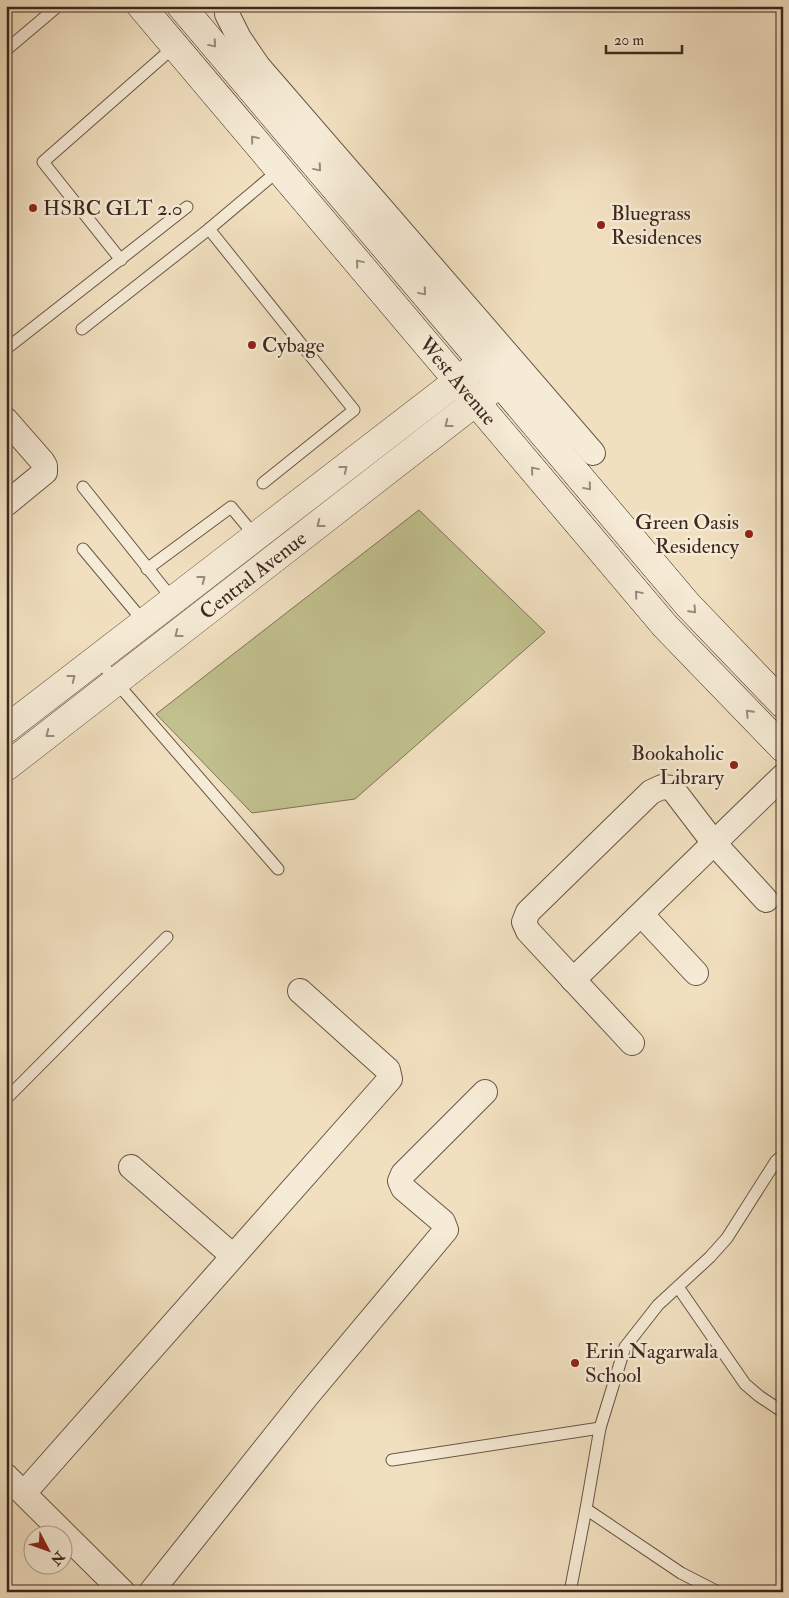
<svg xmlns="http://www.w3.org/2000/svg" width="789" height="1598" font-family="'IM FELL Double Pica',serif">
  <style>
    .green { fill: #c1c08e; stroke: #7e7456 }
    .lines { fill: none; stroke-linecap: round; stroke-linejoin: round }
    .service-casing { stroke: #695647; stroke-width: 13 }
    .minor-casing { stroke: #695647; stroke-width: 26 }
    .tertiary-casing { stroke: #695647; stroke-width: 29 }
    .secondary-casing { stroke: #3c281f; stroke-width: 29 }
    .service { stroke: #f6ebd6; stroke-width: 11 }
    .minor { stroke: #f6ebd6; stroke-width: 24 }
    .tertiary { stroke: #f6ebd6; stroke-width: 28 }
    .secondary { stroke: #f6ebd6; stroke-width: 28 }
    .oneway { stroke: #998a7a }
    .poi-dot { fill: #8f2418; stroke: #f6ebd6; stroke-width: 2 }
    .labels { text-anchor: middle; stroke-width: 5; stroke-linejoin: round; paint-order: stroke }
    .poi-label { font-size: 21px; fill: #3c281f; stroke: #f6ebd6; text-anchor: start }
    .street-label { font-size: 21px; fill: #3c281f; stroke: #f6ebd6 }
  </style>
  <rect width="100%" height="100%" fill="#f1e0c0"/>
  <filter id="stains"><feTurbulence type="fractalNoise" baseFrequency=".004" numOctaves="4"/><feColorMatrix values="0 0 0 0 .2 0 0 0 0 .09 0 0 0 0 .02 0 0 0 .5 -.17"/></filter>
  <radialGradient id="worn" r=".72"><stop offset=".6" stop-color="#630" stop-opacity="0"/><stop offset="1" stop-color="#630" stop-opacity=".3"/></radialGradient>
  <path class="green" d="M419,510l126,122 -190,167 -103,14 -96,-99z"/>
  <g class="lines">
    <defs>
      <g id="service">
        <path d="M6,50l52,-44"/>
        <path d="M209,229l145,181 -91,73"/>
        <path d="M121,260l-78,-98 132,-116"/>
        <path d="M82,329l127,-100 70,-59"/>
        <path d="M6,349l181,-142"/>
        <path d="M83,487l91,114"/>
        <path d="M83,549l61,73"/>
        <path d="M147,569l84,-62 25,30"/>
        <path d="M98,658l18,24 162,187"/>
        <path d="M6,1099l161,-162"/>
        <path d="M678,1287l67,97 14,12 24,16"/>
        <path d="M392,1460l208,-32"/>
        <path d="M586,1509l95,64 37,19"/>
        <path d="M570,1592l16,-83 14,-81 25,-81 33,-42 52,-48 17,-19 49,-77 7,-6"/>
      </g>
      <g id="minor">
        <path d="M227,14l12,24 19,28 335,387"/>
        <path d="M6,420l36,41 3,5v6l-39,32"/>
        <path d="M642,915l54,58"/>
        <path d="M573,980l210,-204"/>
        <path d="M632,1043l-104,-112 -4,-9 4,-10 123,-120 11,-5 10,1 42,55 52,57"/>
        <path d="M131,1167l102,89"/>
        <path d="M6,1476l117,116"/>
        <path d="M24,1493l366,-414 -2,-9 -88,-79"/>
        <path d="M151,1592l156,-196 139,-166 -3,-8 -40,-34 -3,-7 3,-7 82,-82"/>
      </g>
      <g id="tertiary">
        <path d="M6,729l476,-367"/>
        <path d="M6,767l494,-384"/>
      </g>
      <g id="secondary">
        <path d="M141,6l524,620 118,122"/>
        <path d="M181,6l507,599 95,99"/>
      </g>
    </defs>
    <use href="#service" class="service-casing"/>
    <use href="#minor" class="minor-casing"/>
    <use href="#tertiary" class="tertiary-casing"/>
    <use href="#secondary" class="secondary-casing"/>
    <use href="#service" class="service"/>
    <use href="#minor" class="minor"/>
    <use href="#tertiary" class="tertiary"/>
    <use href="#secondary" class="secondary"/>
  </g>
  <defs><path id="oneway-chevron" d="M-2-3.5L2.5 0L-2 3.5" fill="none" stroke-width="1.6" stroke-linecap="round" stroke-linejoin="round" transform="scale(1.25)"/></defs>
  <g class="oneway">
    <use href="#oneway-chevron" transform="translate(213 44) rotate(50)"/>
    <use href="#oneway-chevron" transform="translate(254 139) rotate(-130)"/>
    <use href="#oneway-chevron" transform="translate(318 168) rotate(50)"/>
    <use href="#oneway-chevron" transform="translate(359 263) rotate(-130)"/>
    <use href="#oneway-chevron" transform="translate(423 292) rotate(50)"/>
    <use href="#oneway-chevron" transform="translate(448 424) rotate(142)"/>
    <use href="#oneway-chevron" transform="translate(344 469) rotate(-38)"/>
    <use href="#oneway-chevron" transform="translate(534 470) rotate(-130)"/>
    <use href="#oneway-chevron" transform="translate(588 487) rotate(50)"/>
    <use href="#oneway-chevron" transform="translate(320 524) rotate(142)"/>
    <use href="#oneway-chevron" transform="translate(202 579) rotate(-38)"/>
    <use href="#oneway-chevron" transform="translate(638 594) rotate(-130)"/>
    <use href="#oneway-chevron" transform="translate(693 610) rotate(47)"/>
    <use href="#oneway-chevron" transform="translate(178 634) rotate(142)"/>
    <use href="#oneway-chevron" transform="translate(72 678) rotate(-38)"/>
    <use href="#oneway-chevron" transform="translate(749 713) rotate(-134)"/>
    <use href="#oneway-chevron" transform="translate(49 734) rotate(142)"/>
  </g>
  <g class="poi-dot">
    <circle cx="33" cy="208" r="5"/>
    <circle cx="601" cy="225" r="5"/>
    <circle cx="252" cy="345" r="5"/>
    <circle cx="749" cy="534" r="5"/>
    <circle cx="734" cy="765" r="5"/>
    <circle cx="575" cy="1363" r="5"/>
  </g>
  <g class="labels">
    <g class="poi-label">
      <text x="43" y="215">HSBC GLT 2.0</text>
      <text x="611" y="220">Bluegrass<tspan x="611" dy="24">Residences</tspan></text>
      <text x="262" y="352">Cybage</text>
      <text x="739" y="529" text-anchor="end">Green Oasis<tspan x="739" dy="24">Residency</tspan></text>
      <text x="724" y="760" text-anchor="end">Bookaholic<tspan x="724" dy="24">Library</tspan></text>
      <text x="585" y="1358">Erin Nagarwala<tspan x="585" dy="24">School</tspan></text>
    </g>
    <g class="street-label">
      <text transform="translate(458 381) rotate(50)" y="7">West Avenue</text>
      <text transform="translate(253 575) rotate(-38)" y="7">Central Avenue</text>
    </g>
  </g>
  <rect width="789" height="1598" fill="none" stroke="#f1e0c0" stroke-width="25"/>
  <rect x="8" y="8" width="774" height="1583" fill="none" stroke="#3c281f" stroke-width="2.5"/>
  <rect x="12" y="12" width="764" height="1573" fill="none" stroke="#3c281f"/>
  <g transform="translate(48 1550) rotate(131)"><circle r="24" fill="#f6ebd6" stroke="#ac9d8d"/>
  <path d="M0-4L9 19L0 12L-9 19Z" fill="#8f2418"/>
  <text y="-8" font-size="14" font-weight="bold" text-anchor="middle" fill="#3c281f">N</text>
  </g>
  <path d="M606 45v8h76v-8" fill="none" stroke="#3c281f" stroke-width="2.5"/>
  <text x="614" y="45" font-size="15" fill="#3c281f" stroke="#f6ebd6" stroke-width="4" paint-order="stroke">20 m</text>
  <rect width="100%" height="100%" filter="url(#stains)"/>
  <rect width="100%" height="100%" fill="url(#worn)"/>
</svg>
